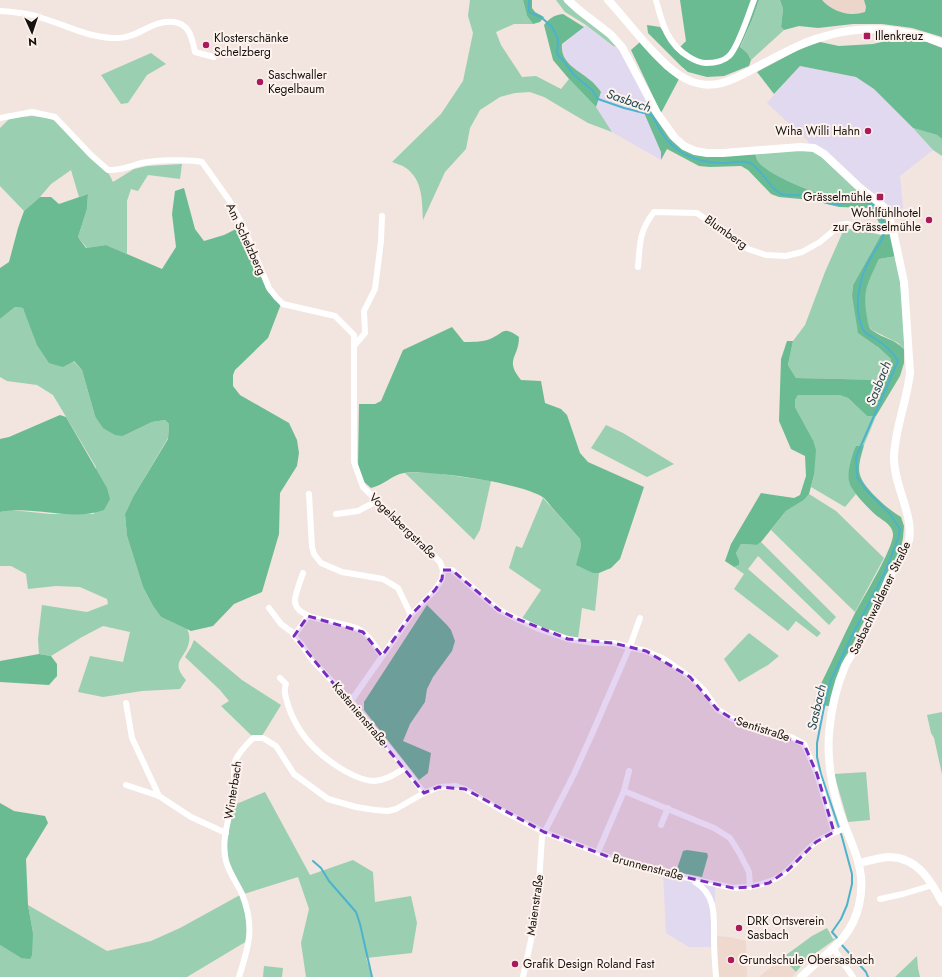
<svg xmlns="http://www.w3.org/2000/svg" width="942" height="977" font-family="Jost,sans-serif">
  <style>
    .built { fill: #ecd6cc }
    .industrial { fill: #e1d9ef }
    .education { fill: #efd8cd }
    .green { fill: #9acfb2 }
    .forest { fill: #6bbb92 }
    .lines { fill: none; stroke-linecap: round; stroke-linejoin: round }
    .stream { stroke: #4db3cd; stroke-width: 2 }
    .street { stroke: #fff; stroke-width: 6 }
    .secondary { stroke: #fff; stroke-width: 8 }
    .marked { fill: #7b2cbf; fill-opacity: 0.2; stroke: #7b2cbf; stroke-width: 3; stroke-dasharray: 8 5; stroke-linejoin: round }
    .poi-dot { fill: #a81a5a; stroke: #fef2ed; stroke-width: 1.5 }
    .labels { text-anchor: middle; stroke-width: 4; stroke-linejoin: round; paint-order: stroke }
    .poi-label { font-size: 12px; fill: #15110e; stroke: #fef2ed; text-anchor: start }
    .street-label { font-size: 12px; fill: #15110e; stroke: #fef2ed }
    .water-label { font-size: 13px; font-style: italic; fill: #1b4753; stroke: #fef2ed }
  </style>
  <rect width="100%" height="100%" fill="#f2e4de"/>
  <path class="built" d="M822,0h42l2,7 -1,5 -7,2 -15,-1 -15,-6z"/>
  <g class="industrial">
    <path d="M586,25l26,21 6,1 25,45 7,18 -5,1 16,41v8l-49,-28 -16,-25 5,-15 -10,-11 -18,-12 -8,-11 -3,-7v-6z"/>
    <path d="M800,66l56,11 18,12 39,39 20,22 -33,26 3,32 -17,8 -76,-66 -2,-9 -41,-38z"/>
    <path d="M663,871l13,1 39,8v56l-2,11h-24l-23,-14z"/>
  </g>
  <g class="education">
    <path d="M715,936l14,1 17,4 1,36h-30z"/>
    <path d="M782,958l14,14 -4,5h-33z"/>
  </g>
  <g class="green">
    <path d="M470,0h53l4,16 6,8h-19l-18,8 5,13 21,32 14,-1 25,13 8,-10 27,28 16,25 -24,-9 -44,-26 -14,-5 -15,1 -15,4 -20,13 -10,18 -4,21 -21,23 -22,48c-1,-19 0,-40 -17,-52 -4,-3 -9,-4 -14,-6l49,-48 22,-33 10,-48 -5,-17z"/>
    <path d="M556,0h7l10,10 26,17 19,20 -5,-1 -27,-21 -21,-13z"/>
    <path d="M759,0h21l3,9 -2,18 3,3 -33,30 -3,-6 -8,-6 12,-28z"/>
    <path d="M151,53l15,11 -19,11 -19,28 -7,1 -20,-29z"/>
    <path d="M32,116l16,2 10,4 31,34 20,18 4,8 21,-13 13,-3 35,-2 -2,15 -32,-4 -10,16 -7,-2 -4,12v53l-21,-9 -19,3 -9,-11 9,-28 1,-15 -9,3 -8,-27 -20,14 -11,13 -16,14 -24,-25v-58l10,-10z"/>
    <path d="M913,128l24,7 5,4v17l-9,-6z"/>
    <path d="M810,150l12,6 46,41c-10,0 -19,3 -29,2 -16,-2 -73,-24 -81,-38 -2,-2 -2,-6 -3,-9z"/>
    <path d="M844,229l15,1 22,5 -28,50 -1,10 26,52 13,12 -1,12 -6,9 -88,-2 -8,-13 5,-24 12,-16 20,-53z"/>
    <path d="M897,256l7,59v34l-6,-6 -26,-13 -4,-5 -4,-22 2,-18 13,-26z"/>
    <path d="M15,307l8,1 3,5 56,57 13,46 28,20 29,-14 13,-2 4,4 -1,14 -35,59 -8,17 2,22 16,51 10,19 8,11 26,12c2,4 3,8 2,13 -3,17 -20,19 -3,38l-6,9 -38,2 -39,6 -25,-5 12,-36 33,6 7,-30 -27,-6 -21,11 -31,19 -12,-2 -1,-15 4,-34 45,7 21,-8 -1,-5 -27,-12 -24,-1 -28,3 -2,-15 -15,-8h-11v-54l11,-2 39,4h44l2,-47 -43,-72 -16,-10 -30,-4 -7,-4v-58z"/>
    <path d="M798,395h41l9,3 19,18h9l-12,29 -8,1 -7,36 7,12 -11,13 -34,-20 3,-12 -1,-35 -18,-33v-7z"/>
    <path d="M606,425l17,8 51,31 -27,13 -56,-29z"/>
    <path d="M405,473h29l57,8 -11,49 -6,10z"/>
    <path d="M809,494l27,17 48,47 -29,54 -84,-82 15,-19 18,-11z"/>
    <path d="M543,498l37,41 1,8 12,26h6l-4,38 -13,-3 -4,31 -16,-4 -41,-15 20,-30 -32,-22 7,-22 6,2z"/>
    <path d="M761,542l75,75 -7,8 -71,-69 -10,13 73,64 -4,4 -21,-16 -8,10 -54,-42 10,-15 -10,-7 5,-2v-5l-3,-7 5,-9 16,1z"/>
    <path d="M749,633l30,23 -11,9 -29,17 -15,-23z"/>
    <path d="M194,640l48,40 39,25 -19,31h-10l-31,-30 8,-5 -9,-11 -35,-33 6,-10z"/>
    <path d="M942,712v62l-8,-36 -3,-5 -4,-18z"/>
    <path d="M866,772l4,48 -22,2 -14,-48z"/>
    <path d="M265,792l45,83 43,-15 20,12 2,30 36,-6 6,27 -5,30 -46,5 6,19h-66l-5,-34 8,-34 -11,-32 -54,17 -16,-34 -2,-21 8,-34z"/>
    <path d="M240,895l8,29 -1,17 -60,36h-187v-32l21,13 12,-25 -5,-28 79,46 44,-10 29,-13z"/>
    <path d="M827,928l6,11 4,-1 -31,22 -10,12 -14,-14 30,-22z"/>
    <path d="M917,956l1,12 2,9h-25z"/>
    <path d="M264,966l19,2 -1,9h-19z"/>
  </g>
  <g class="forest">
    <path d="M523,0h9v8l3,4 9,5 -4,5 -7,2 -6,-8z"/>
    <path d="M680,0h79l-7,20 -12,27 8,7 3,6 -2,6 -25,10 -17,1 -19,-5 -7,-6 -33,-33 -1,-8 13,2 17,23 9,-9z"/>
    <path d="M780,0h42c11,12 27,17 43,12l1,-5 -2,-7h78v37l-30,-9 -30,-4h-29l-35,4 -19,-2 -15,4 -3,-3 2,-18z"/>
    <path d="M563,14l21,13 -22,17c-2,19 16,26 28,36 4,3 8,8 11,12l-5,15 -27,-28 -16,-19 -9,-35c6,-7 10,-10 19,-11z"/>
    <path d="M903,37l24,5 15,6v91l-5,-4 -24,-7 -39,-39 -18,-12 -56,-11 -26,28 -17,-22 45,-24 18,-6 19,4 34,-2z"/>
    <path d="M640,42l25,27 14,10 -18,34 -30,-63z"/>
    <path d="M650,110l20,29 25,15 60,-2c1,3 1,7 3,9 8,14 65,36 81,38 10,1 19,-2 29,-2 10,9 17,15 21,29l-2,1 -7,-2 -6,-13 -6,-4 -29,-1 -27,-7 -33,-3 -8,-3 -23,-24 -7,-4 -31,1 -11,-1 -32,-17 -6,11v-8l-16,-37v-4z"/>
    <path d="M184,188l11,41 9,12 20,-6 20,-10 24,67 13,12 -13,34 -33,32 -2,5v11l7,9 49,28 8,17 2,13 -2,13 -17,27 -1,41 -17,58 -28,12 -21,22 -22,5 -30,-14 -8,-11 -10,-19 -16,-51 -2,-22 8,-17 35,-58 1,-15 -4,-4 -13,2 -29,14 -8,-1 -12,-7 -8,-12 -13,-46 -8,-9 -11,6 -14,-4 -12,-18 -14,-37 -8,-1 -15,12v-51l9,-6 9,-34 6,-17 16,-14h11l8,7 29,-10 -1,15 -9,28 8,11 20,-3 56,24 14,-22 -4,-33 3,-23z"/>
    <path d="M891,234l6,22 -18,3c-11,24 -17,30 -12,58 1,5 1,11 6,14 11,8 20,7 31,18v14l-4,13 -24,40h-9l-19,-18 -9,-3h-41l-3,5v7l18,33 3,10 -2,25 -5,19 -5,6 -18,11 -25,31 -4,3 -16,-1 -5,9 3,7v5l-5,2 -9,-6 6,-17 30,-51 33,5 6,-3 6,-19 -1,-20 -14,-7 -12,-28 2,-62 6,-18h6l-5,24 8,13 88,2 6,-9 1,-12 -13,-12 -20,-14 -6,-38 1,-10 28,-50z"/>
    <path d="M452,327l12,15c7,0 19,0 26,-3 15,-6 12,-14 29,-2 0,21 -15,22 2,43l20,1 4,22 16,6 6,6 13,38 8,9 56,25 -24,72 -9,9 -12,5h-6l-17,-8 5,-18 -1,-8c-8,-9 -16,-18 -24,-27 -4,-4 -8,-10 -12,-14 -19,-15 -115,-28 -140,-25 -12,2 -20,12 -33,15l-8,-7 -5,-15 1,-62h16l6,-3 22,-51z"/>
    <path d="M60,415l6,2 41,71 3,11 -6,11c-33,12 -71,-5 -104,2v-73l9,-2z"/>
    <path d="M864,445c-2,9 -7,21 -4,30 4,14 29,35 41,42l3,9 -1,12 -3,14 -39,75 -24,50 -7,28 -2,1 -12,-2 -2,-3 3,-9c13,-26 25,-53 38,-79 8,-15 39,-66 38,-79 -1,-9 -9,-13 -16,-18 -7,-6 -27,-26 -28,-35 -2,-9 3,-26 7,-35z"/>
    <path d="M427,605l20,20 4,5 4,11 -3,10 -19,26 -6,12 -2,13 -15,22 -7,17 28,12 -3,20 -9,7 -55,-70v-8z"/>
    <path d="M39,654l12,2 6,8v12l-8,9 -49,-3v-21z"/>
    <path d="M0,803l14,8 31,5 3,7 -22,36 2,46 5,28 -1,22 -2,4 -9,-1 -21,-13z"/>
    <path d="M687,850l20,3 1,3 -6,21 -26,-5 7,-21z"/>
  </g>
  <g class="lines">
    <g class="stream">
      <path d="M529,0v11l2,2 10,4 11,10 6,12 -1,15 6,6 11,15 18,15 6,9 26,9 28,7c5,9 10,21 18,28 13,14 34,20 52,20 8,0 20,-3 28,0 13,6 20,29 35,32 8,1 16,-1 24,1 8,2 15,7 23,8 15,2 32,-9 43,4 7,7 11,18 8,28 -2,7 -7,12 -10,18 -13,20 -21,53 -10,75 2,5 7,6 11,9 10,6 18,13 24,23l-42,96 1,20 10,14 23,23 10,15 -2,10 -13,33 -34,66 -20,42 -6,22 -8,41v14l4,17 21,63 10,37v10l-5,21 -6,14 -9,13 7,8"/>
      <path d="M313,861l8,7 8,13 27,31 4,12 12,53"/>
      <path d="M841,944l25,28 2,5"/>
    </g>
    <g class="street">
      <path d="M656,0c6,23 11,44 33,57 5,3 11,6 17,6 8,0 17,-1 23,-7 9,-8 20,-43 25,-56"/>
      <path d="M0,11c14,1 29,2 42,7 26,8 49,21 77,20 19,0 34,-19 55,-16 16,2 18,17 21,30l19,5"/>
      <path d="M0,118l32,-6 23,5 36,38 17,15c12,1 22,-4 34,-7 13,-3 47,-4 60,-1l27,38 14,26 26,62 7,9 7,7 52,12 19,19v127l9,25 70,68 7,7 3,8 -1,9 -7,11 -24,25 -60,86"/>
      <path d="M638,267c2,-23 1,-36 16,-55l43,1 51,36 18,6 20,1 16,-4 18,-10 20,-17 7,-1 35,7h11"/>
      <path d="M354,346l11,-13 -1,-22 11,-22 6,-48 1,-25"/>
      <path d="M309,494l3,53 2,7 7,9 21,9 41,7 15,9 13,27"/>
      <path d="M336,514l22,-3 19,-10"/>
      <path d="M443,570h9l47,40 16,8 24,11 29,10 26,4h19l33,8 18,8 26,18 14,13 13,19 14,9 26,11 34,8 13,7 13,30 17,58"/>
      <path d="M303,573c-3,9 -7,18 -8,27 -1,23 53,20 68,32 7,5 14,17 19,24"/>
      <path d="M269,608l12,16 11,8 2,4"/>
      <path d="M308,616l-14,20 8,9 11,16 38,40 54,67 19,25"/>
      <path d="M280,678l6,6c-3,8 0,13 2,21 9,29 31,51 57,66 9,5 19,10 29,10 13,-1 21,-7 31,-13"/>
      <path d="M126,703l6,35 27,58"/>
      <path d="M126,785l33,11 32,21 35,16"/>
      <path d="M624,791l5,-20"/>
      <path d="M661,825l7,-17"/>
      <path d="M598,852l26,-61 90,37 16,10 10,16 9,18 1,15"/>
      <path d="M695,882c21,13 19,33 19,55 0,13 1,27 2,40"/>
      <path d="M880,899l23,-5 30,-9"/>
      <path d="M833,948l20,29"/>
      <path d="M239,977c10,-31 16,-51 3,-83 -5,-11 -13,-21 -16,-33 -6,-24 6,-48 8,-72 1,-9 -2,-22 2,-30 4,-8 11,-15 17,-21h10l13,8 18,28 34,25 28,8 19,3 13,1 8,-2 28,-16 15,-6 17,-1 9,3 38,22 41,21 83,32 106,24c20,-1 41,-4 56,-19 9,-8 17,-19 26,-26 9,-7 20,-11 31,-15"/>
      <path d="M523,977l14,-65 5,-75 32,-63 18,-40 38,-88 10,-28"/>
    </g>
    <g class="secondary">
      <path d="M568,0l11,10 31,24 12,13 35,66 18,25 9,8 11,5 12,2h16l77,-6 14,1 10,6 34,32 25,20 6,11 4,14 11,51 6,91c-3,28 -15,55 -16,84 -1,27 20,58 15,83 -3,14 -14,26 -20,38 -8,19 -15,39 -25,57 -5,11 -14,20 -19,31 -9,21 -14,44 -16,67 -2,27 2,51 10,77 11,34 29,57 20,95 -8,36 -34,48 -58,72"/>
      <path d="M608,0c21,22 52,66 78,79 31,16 56,-5 82,-18 19,-10 38,-20 58,-25 38,-12 80,-7 116,7"/>
      <path d="M860,863c9,-2 20,-6 30,-6 28,1 41,24 52,45"/>
    </g>
  </g>
  <path class="marked" d="M443,570h9l47,40 16,8 53,21 45,4 33,8 44,26 27,32 14,9 73,26 13,30 17,58 -18,10 -28,28 -19,13 -19,4 -17,1 -106,-24 -83,-32 -79,-43 -26,-2 -15,6 -130,-157 14,-20 55,16 19,24 29,-41 24,-25 7,-11z"/>
  <g class="poi-dot">
    <rect x="863" y="32" width="8" height="8" rx="2"/>
    <circle cx="206" cy="45" r="4"/>
    <circle cx="260" cy="82" r="4"/>
    <circle cx="868" cy="131" r="4"/>
    <rect x="876" y="193" width="8" height="8" rx="2"/>
    <circle cx="929" cy="220" r="4"/>
    <circle cx="739" cy="928" r="4"/>
    <circle cx="731" cy="960" r="4"/>
    <circle cx="515" cy="964" r="4"/>
  </g>
  <g class="labels">
    <g class="poi-label">
      <text x="875" y="40">Illenkreuz</text>
      <text x="214" y="42">Klosterschänke<tspan x="214" dy="14">Schelzberg</tspan></text>
      <text x="268" y="79">Saschwaller<tspan x="268" dy="14">Kegelbaum</tspan></text>
      <text x="860" y="135" text-anchor="end">Wiha Willi Hahn</text>
      <text x="872" y="201" text-anchor="end">Grässelmühle</text>
      <text x="921" y="217" text-anchor="end">Wohlfühlhotel<tspan x="921" dy="14">zur Grässelmühle</tspan></text>
      <text x="747" y="925">DRK Ortsverein<tspan x="747" dy="14">Sasbach</tspan></text>
      <text x="739" y="964">Grundschule Obersasbach</text>
      <text x="523" y="968">Grafik Design Roland Fast</text>
    </g>
    <g class="street-label">
      <text transform="translate(726 232) rotate(35)" y="4">Blumberg</text>
      <text transform="translate(246 239) rotate(65)" y="4">Am Schelzberg</text>
      <text transform="translate(403 526) rotate(44)" y="4">Vogelsbergstraße</text>
      <text transform="translate(880 598) rotate(-64)" y="4">Sasbachwaldener Straße</text>
      <text transform="translate(360 714) rotate(50)" y="4">Kastanienstraße</text>
      <text transform="translate(763 729) rotate(18)" y="4">Sentistraße</text>
      <text transform="translate(233 790) rotate(-81)" y="4">Winterbach</text>
      <text transform="translate(648 867) rotate(15)" y="4">Brunnenstraße</text>
      <text transform="translate(535 905) rotate(-82)" y="4">Maienstraße</text>
    </g>
    <g class="water-label">
      <text transform="translate(629 100) rotate(19)" y="5">Sasbach</text>
      <text transform="translate(878 383) rotate(-68)" y="5">Sasbach</text>
      <text transform="translate(816 707) rotate(-77)" y="5">Sasbach</text>
    </g>
  </g>
  <g transform="translate(32 32) rotate(177)" stroke="#fef2ed" stroke-width="3" paint-order="stroke">
  <path d="M0-3L7 15L0 10L-7 15Z" fill="#15110e"/>
  <text y="-6" font-size="11" font-weight="bold" text-anchor="middle" fill="#15110e">N</text>
  </g>
</svg>
